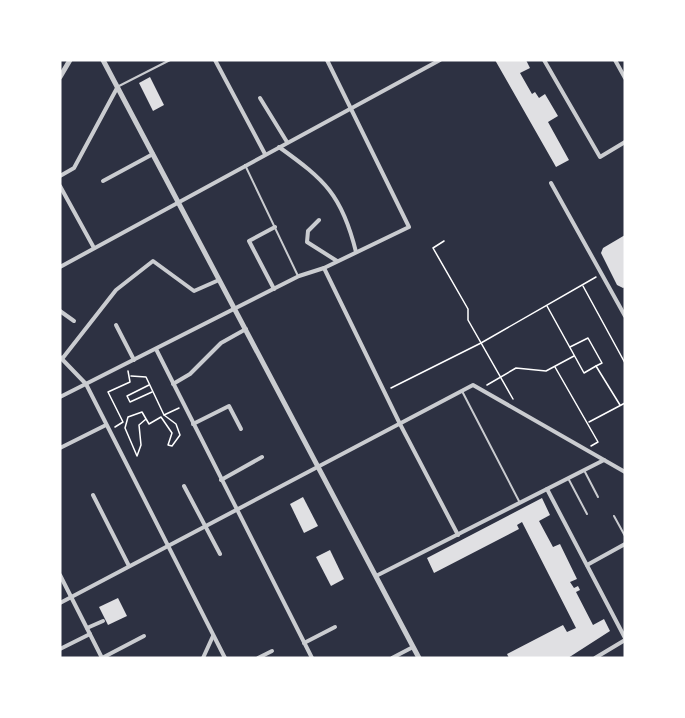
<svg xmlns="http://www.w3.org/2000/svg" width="685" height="718" font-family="'Titillium Web',sans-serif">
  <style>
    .building { fill: #e0e0e3 }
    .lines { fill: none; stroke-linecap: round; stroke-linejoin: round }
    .path { stroke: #fff; stroke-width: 1.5 }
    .service { stroke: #caccd0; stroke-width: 2 }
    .minor { stroke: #caccd0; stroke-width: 4 }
    .tertiary { stroke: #caccd0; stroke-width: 5 }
  </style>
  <rect width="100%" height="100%" fill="#2d3142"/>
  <g class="building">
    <path d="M495,60h31l4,8 -10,5 12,21 3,-2 4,6 6,-4 13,22 -10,6 21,38 -13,7z"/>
    <path d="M150,77l14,28 -11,6 -14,-28z"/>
    <path d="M625,235v52l-2,1 -6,-3 -16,-32 2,-5z"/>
    <path d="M303,497l15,29 -14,7 -14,-29z"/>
    <path d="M542,498l8,17 -11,6 14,26 7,-3 17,35 -7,3 4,6 4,-2 2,4 -4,2 17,33 11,-6 6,12 -42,27h-59l-2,-4 56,-29 4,7 9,-4 -54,-106 -5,3 2,4 -85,44 -7,-15z"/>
    <path d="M330,550l14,29 -13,7 -15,-29z"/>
    <path d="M118,598l9,18 -19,9 -9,-18z"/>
  </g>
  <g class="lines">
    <g class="path">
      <path d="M444,241l-11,7 35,61v11l45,79"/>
      <path d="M583,286l42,77"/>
      <path d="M547,306l37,67 12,-7 24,39"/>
      <path d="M570,347l18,-9 14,25 -6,3"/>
      <path d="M555,367l43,75 -7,4"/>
      <path d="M131,376l15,1 18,38 12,9 4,11 -8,11 -4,-1 4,-12 -11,-16 -12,7 -7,-12 -14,5 -3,11 12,28 4,-11 -2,-20 7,-6"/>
      <path d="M149,385l-22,11 3,6 22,-10"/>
      <path d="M487,385l29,-17 30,3 28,-15"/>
      <path d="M391,388l90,-45 115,-66"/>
      <path d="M164,415l15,-7"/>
      <path d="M589,422l36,-19"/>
      <path d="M115,427l8,-5 -15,-30 22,-10 -2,-11"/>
    </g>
    <g class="service">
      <path d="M119,86l51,-26"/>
      <path d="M245,165l53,111"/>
      <path d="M462,391l58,112"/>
      <path d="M584,470l14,27"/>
      <path d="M568,478l19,36"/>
      <path d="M614,516l11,20"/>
    </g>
    <g class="minor">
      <path d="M215,60l50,94"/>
      <path d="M544,60l56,97 25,-15"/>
      <path d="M615,60l10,18"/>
      <path d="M260,98l27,44"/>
      <path d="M279,147c46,33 63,48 77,105"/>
      <path d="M60,176l14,-8 43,-80"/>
      <path d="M103,181l50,-27"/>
      <path d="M551,183l74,133"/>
      <path d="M60,186l34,62"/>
      <path d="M319,220l-11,11 -1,11 30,19"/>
      <path d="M60,267l380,-207"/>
      <path d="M324,268l76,156 58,111"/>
      <path d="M274,289l-25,-48 26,-14"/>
      <path d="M60,311l14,10"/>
      <path d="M116,325l18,35"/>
      <path d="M156,349l156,309"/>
      <path d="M60,357l26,27 139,274"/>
      <path d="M62,359l54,-69 37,-29 41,30 25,-11"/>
      <path d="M173,384l17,-10 31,-31 25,-14"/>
      <path d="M60,397l239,-121 25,-8 85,-41 -82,-167"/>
      <path d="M193,424l36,-18 12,23"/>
      <path d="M60,448l46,-23"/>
      <path d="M221,480l41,-23"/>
      <path d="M184,486l36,68"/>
      <path d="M547,489l78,149"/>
      <path d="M93,495l36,71"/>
      <path d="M587,565l38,-21"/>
      <path d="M60,575l42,83"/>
      <path d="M376,576l228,-116"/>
      <path d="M60,603l413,-218 152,87"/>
      <path d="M87,628l16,-7"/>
      <path d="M304,643l31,-16"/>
      <path d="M60,649l30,-15"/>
      <path d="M102,658l42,-22"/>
      <path d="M203,658l10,-22"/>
      <path d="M258,658l14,-7"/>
      <path d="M392,658l21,-11"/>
      <path d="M595,658l30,-18"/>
    </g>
    <g class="tertiary">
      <path d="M103,60l316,598"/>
      <path d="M60,77l10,-17"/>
    </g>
  </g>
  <rect width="685" height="718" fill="none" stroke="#ffffff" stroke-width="123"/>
</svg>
